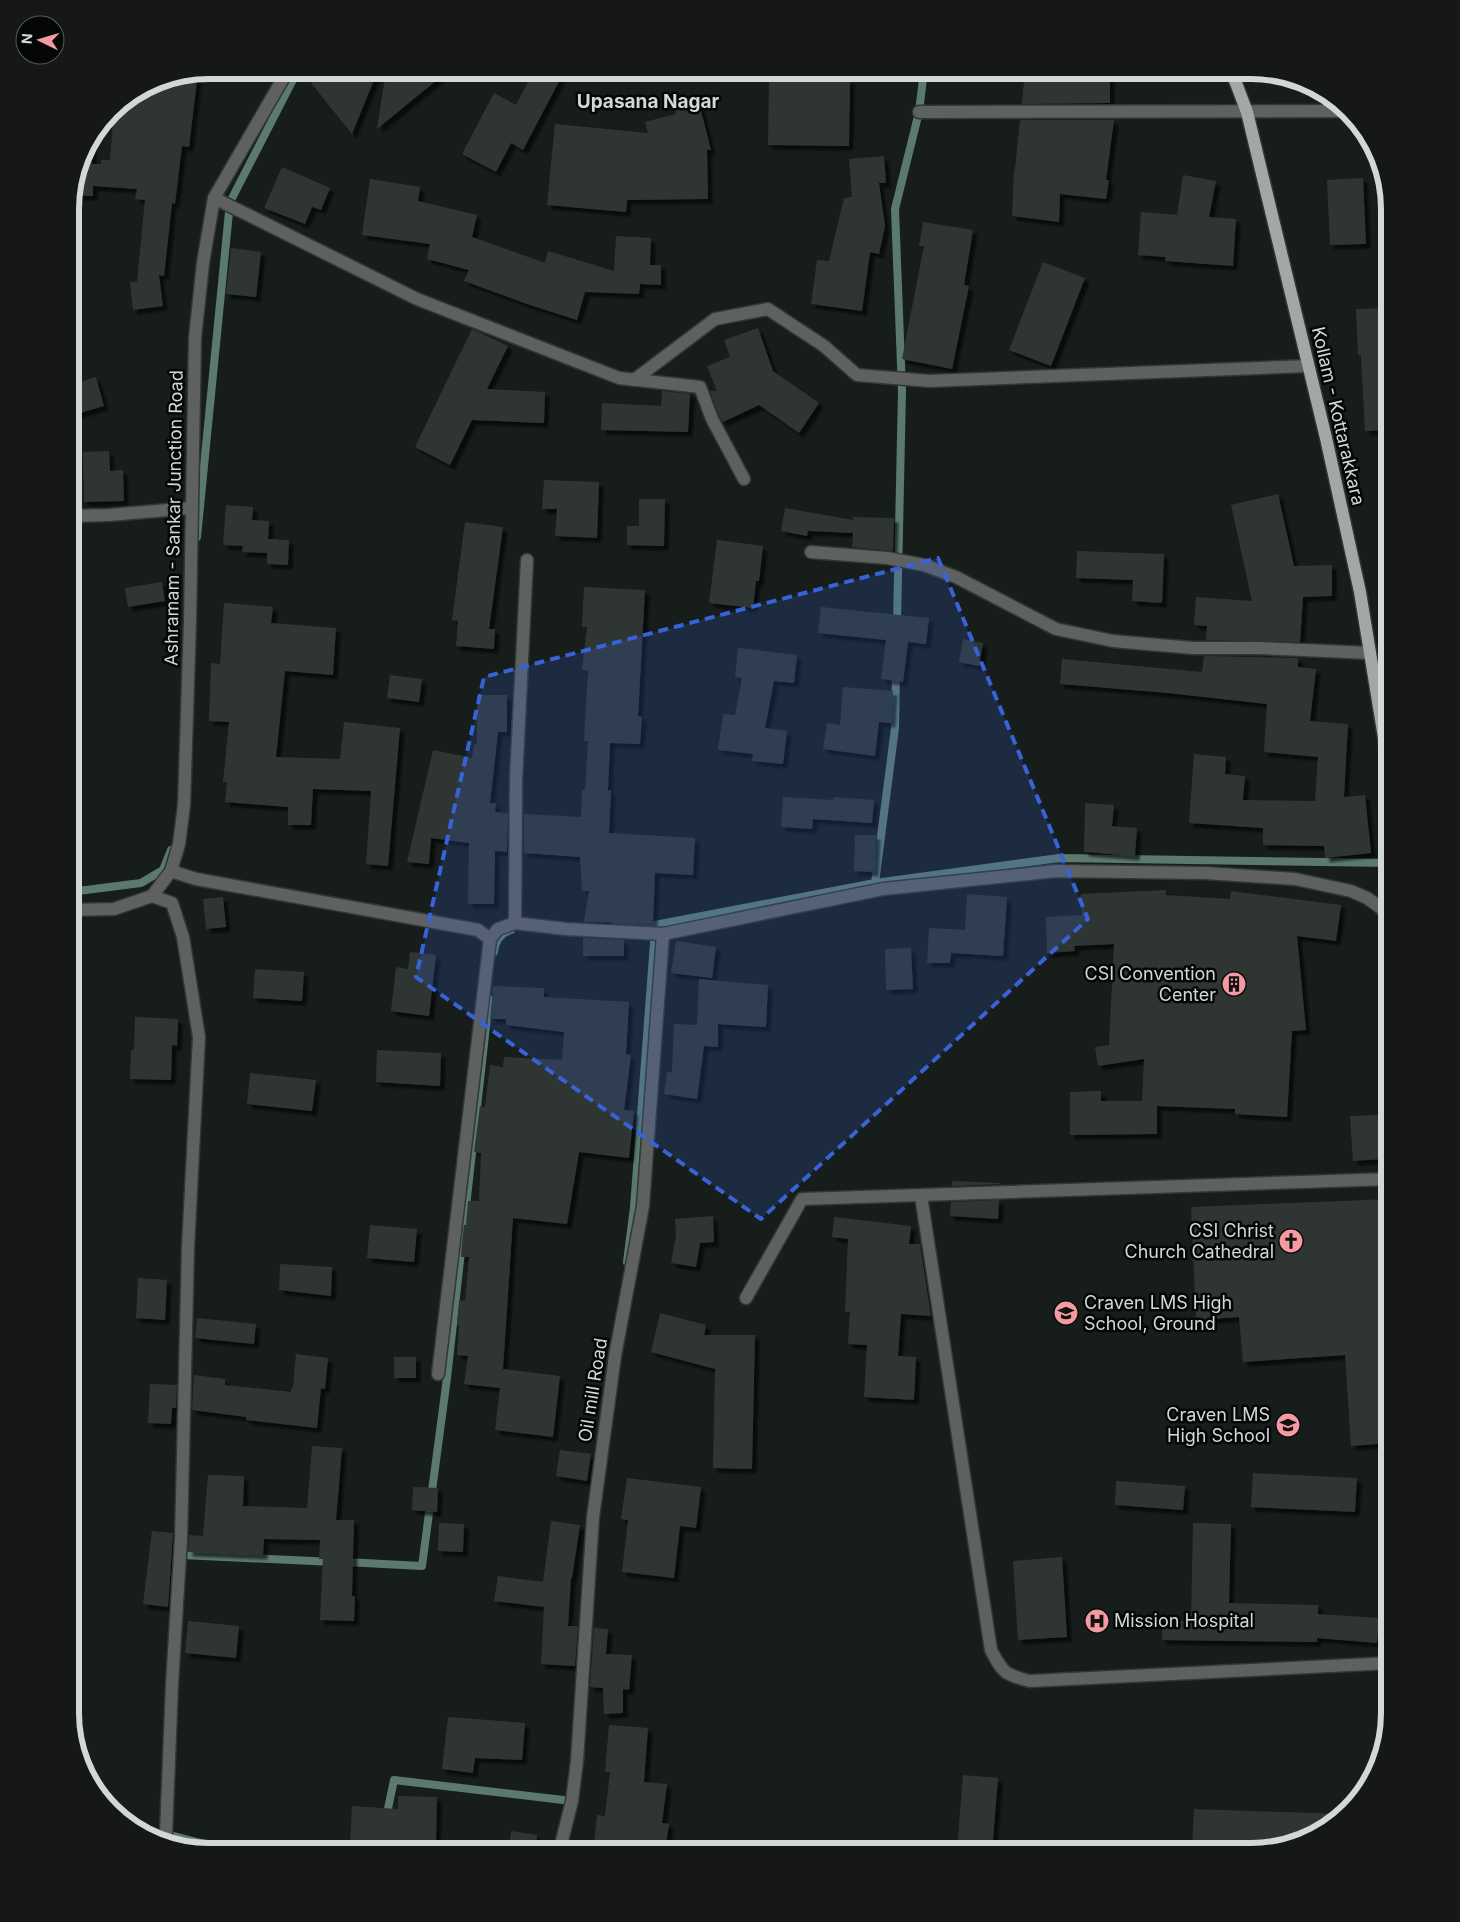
<svg xmlns="http://www.w3.org/2000/svg" width="1460" height="1922" font-family="Inter,sans-serif">
  <style>
    .lines { fill: none; stroke-linecap: round; stroke-linejoin: round }
    .stream { stroke: #5b7a6d; stroke-width: 8 }
    .building { fill: #2f3633; filter: url(#shadow) }
    .minor-casing { stroke: #303734; stroke-width: 15 }
    .major-casing { stroke: #303734; stroke-width: 15 }
    .minor { stroke: #5e6160; stroke-width: 12 }
    .major { stroke: #a2a9a5; stroke-width: 12 }
    .marked { fill: #3863d8; fill-opacity: 0.2; stroke: #3863d8; stroke-width: 4; stroke-dasharray: 10 6; stroke-linejoin: round }
    .labels { text-anchor: middle; stroke-width: 5; stroke-linejoin: round; paint-order: stroke }
    .street-label { font-size: 18px; fill: #d3d8d6; stroke: #050706 }
    .poi-label { font-size: 18px; fill: #d3d8d6; stroke: #050706; text-anchor: end }
    .neighbourhood-label { font-size: 19px; font-weight: bold; fill: #d3d8d6; stroke: #050706 }
    .rim { fill: none; stroke: #d3d8d6; stroke-width: 6 }
  </style>
  <defs>
    <filter id="shadow"><feDropShadow dx="4.5" dy="4.5" stdDeviation="1" flood-color="#0009"/></filter>
  </defs>
  <rect width="100%" height="100%" fill="#161d1a"/>
  <g class="lines">
    <g class="stream">
      <path d="M197,537l33,-335 68,-132"/>
      <path d="M897,623l5,-232 -7,-182 24,-97 5,-42"/>
      <path d="M875,883l184,-25 331,5"/>
      <path d="M70,892l71,-9 22,-13 8,-20"/>
      <path d="M615,926l40,-1 220,-42 20,-155 1,-56"/>
      <path d="M494,952c1,-11 7,-19 17,-22"/>
      <path d="M627,1262l7,-55 21,-277"/>
      <path d="M182,1560v-5l151,7"/>
      <path d="M345,1562l77,4 25,-188 42,-379"/>
      <path d="M386,1818l8,-38 178,21 1,-3"/>
      <path d="M165,1837l1,-3 70,18"/>
      <path d="M378,1852l4,-15"/>
    </g>
  </g>
  <g class="building">
    <path d="M327,70h51l-26,64 -41,-51z"/>
    <path d="M386,70h63l-72,59z"/>
    <path d="M534,70h31l-42,80 -12,-7 -15,29 -34,-18 32,-61 22,12z"/>
    <path d="M1025,70h85v33l-88,1z"/>
    <path d="M198,72l-9,75 -7,-1 -7,58 -3,-1 -8,73 -5,-1 4,31 -30,4 -3,-28h7l8,-82 -10,-1 2,-10 -44,-3v10h-22l13,-49 6,-7 2,1v23h9v-4h9l4,-51 3,-4 39,-25z"/>
    <path d="M769,79l81,1 -1,66 -81,-1z"/>
    <path d="M697,95l14,55h-4l1,49 -81,1 -1,12 -79,-7 8,-81 93,9 -3,-11 31,-8 -3,-13z"/>
    <path d="M1020,120h94l-8,60h3l-3,19 -46,-5 -1,28 -47,-6 2,-47h1z"/>
    <path d="M884,156l2,27h-7l6,43 -6,28 -9,-2 -8,59 -51,-7 6,-44 12,1 15,-63 8,-1 -3,-38z"/>
    <path d="M282,167l48,21 -9,22 -9,-3 -7,17 -41,-16z"/>
    <path d="M1183,175l33,6 -7,36 27,2 -3,47 -68,-5v-4l-27,-2 3,-43 36,3z"/>
    <path d="M1363,178l3,66 -36,1 -3,-65z"/>
    <path d="M370,179l50,8 -2,14 59,14 -5,22 73,26 3,-12 66,20 2,-35 35,2 -1,27h11v20l-21,-1 -1,10 -54,-2 -8,28 -50,-16 -63,-23 5,-11 -42,-11 3,-15 -68,-9z"/>
    <path d="M923,222l50,8 -9,55 5,1 -17,83 -50,-10 22,-113h-5z"/>
    <path d="M231,248l30,4 -5,45 -30,-3z"/>
    <path d="M1043,262l42,16 -34,88 -42,-16z"/>
    <path d="M1390,308v122l-25,1 -4,-76h-3l-2,-46z"/>
    <path d="M758,328l15,43 46,32 -20,30 -40,-28 -36,17 -4,-6 -9,-25h7l-10,-25 23,-9 -6,-17z"/>
    <path d="M472,329l36,17 -21,43 58,3 -1,31 -72,-3 -22,45 -35,-18z"/>
    <path d="M96,377l8,29 -34,10v-31z"/>
    <path d="M662,391l28,3 -2,38 -87,-2 1,-27 59,3z"/>
    <path d="M109,451l1,20 13,-1 1,31 -40,1 -1,-50z"/>
    <path d="M544,480l55,2 -2,56 -42,-2 2,-27h-15z"/>
    <path d="M1278,494l16,72 38,-1v31l-29,1 -3,45 -94,-2 1,-14 -13,-1 2,-28 56,4 -21,-96z"/>
    <path d="M639,499h26l-1,47 -37,-1v-19h12z"/>
    <path d="M226,505l27,2 -1,13 17,1 -1,18 21,1 -1,25 -21,-1v-11l-25,-1 1,-6 -20,-1z"/>
    <path d="M785,508l68,12v-3l41,1 -1,33 -41,-4 1,-14 -45,-2 -1,5 -26,-5z"/>
    <path d="M465,522l38,5 -14,102h6l-1,20 -38,-3 2,-25 -6,-1z"/>
    <path d="M717,540l46,6 -4,35h-3l-3,27 -44,-5z"/>
    <path d="M1077,551l87,3 -2,49 -30,-2 1,-21 -57,-2z"/>
    <path d="M162,582l3,19 -37,6 -3,-19z"/>
    <path d="M584,587l61,3 -7,126 4,1 -2,27 -30,-1 -2,47h3l-2,43 86,5 -2,37 -38,-2 -2,50 -69,-1 5,-31h-7l-2,-34 -56,-4v-39l57,3 1,-27h3l3,-49h-4l4,-70 -6,-1 5,-43h-5z"/>
    <path d="M224,603l49,4 -2,16 65,5 -3,47 -48,-4 -9,86 64,2 4,-37 56,6 -12,138 -22,-2 5,-73 -58,-2 -2,36h-23v-18l-63,-5 2,-20h-4l6,-60 -20,-1 2,-58 9,1z"/>
    <path d="M821,607l108,11 -3,26 -18,-2 -5,40 -22,-3 5,-39 -68,-7z"/>
    <path d="M963,639l20,4 -4,23 -20,-4z"/>
    <path d="M738,648l59,7 -3,28 -20,-2 -9,47 22,3 -4,33 -31,-3 1,-7 -35,-4 5,-36 12,1 7,-37 -7,-1z"/>
    <path d="M1204,656l94,2v9l18,2 -6,52 38,3 -4,73 21,-2 6,58 -46,5 -1,-12 -61,-1v-17l-74,-5 5,-69 32,3 -1,17 20,2 -2,24 72,1 3,-44 -54,-5 3,-48 -99,-11 -108,-9 2,-25 140,13z"/>
    <path d="M390,675l32,4 -3,23 -32,-4z"/>
    <path d="M843,687l50,4 -2,32 -12,-1 -4,34 -52,-7 4,-26 13,2z"/>
    <path d="M477,695h30v37h-9l-8,71h6l-1,9 13,1 -1,39 -12,-1 -1,53h-26l1,-61 -38,-5 -2,26 -22,-2 26,-112 39,8 2,-14h3z"/>
    <path d="M783,797l50,3 1,-3 40,3 -2,23 -59,-4 -1,10 -31,-2z"/>
    <path d="M1085,803l29,2 -2,21 25,2 -2,28 -51,-4z"/>
    <path d="M855,835h21l-2,37 -20,-1z"/>
    <path d="M1166,890v5l64,4 1,-8 110,14 -5,36 -39,-5 9,94 -14,1 -5,86 -52,-3v-5l-78,-3v28l-87,1v-43l31,-1v10h41l2,-42 -46,7 -3,-19 14,-2 5,-101 -40,2 1,5 -28,2 -1,-36 36,-2 -1,-21z"/>
    <path d="M967,894l40,3 -4,59 -52,-3 -1,10h-23l2,-35 36,2z"/>
    <path d="M223,897l3,30 -20,2 -3,-30z"/>
    <path d="M583,938l41,2v16h-41z"/>
    <path d="M676,941l40,6 -4,31 -41,-5z"/>
    <path d="M911,948l2,41 -27,1 -1,-41z"/>
    <path d="M410,952l26,3 -7,61 -38,-5 5,-44 12,2z"/>
    <path d="M255,969l49,3 -2,29 -49,-3z"/>
    <path d="M699,979l69,6 -2,42 -48,-3v23l-14,-1 -7,53 -33,-5 3,-22h5l2,-48 23,1z"/>
    <path d="M493,986l51,2v9l85,5 -3,52 5,1 -7,55 10,1 -5,47 -50,-6 -12,72 -54,-6 -10,151 57,7 -7,61 -58,-7 5,-42 -36,-4 4,-28 -11,-1 2,-30h-2l2,-25 6,1 4,-44h-8l1,-15 2,-17h2l2,-24h11l2,-48 -7,-1 6,-46 5,1 5,-42 13,2 1,-10 58,3 2,-28 -58,-7v-6h-16z"/>
    <path d="M135,1017l43,2 -1,27 -5,-1 -1,35 -41,-1 1,-29h3z"/>
    <path d="M377,1050l64,3 -1,33 -64,-4z"/>
    <path d="M250,1073l66,7 -4,31 -65,-7z"/>
    <path d="M1379,1115l4,44 -30,2 -3,-45z"/>
    <path d="M952,1181l48,2v1l-48,2z"/>
    <path d="M1390,1199v244l-39,3 -6,-91 -102,7 -4,-45 -43,3 -5,-113z"/>
    <path d="M999,1200l-1,19 -48,-3 1,-14z"/>
    <path d="M713,1216l1,26 -14,1 -4,24 -25,-4 5,-27 -1,-17z"/>
    <path d="M834,1217l77,9 -2,18h11l11,72 -30,-2 -3,42 18,1 -2,43 -50,-3 3,-52 -19,-1 2,-32h-5l3,-73 -16,-2z"/>
    <path d="M370,1225l47,4 -3,33 -47,-4z"/>
    <path d="M280,1264l52,3 -1,29 -52,-6z"/>
    <path d="M138,1278l29,2 -2,40 -29,-2z"/>
    <path d="M660,1313l46,12 -2,10h51l-3,134 -39,-1 2,-99 -64,-17z"/>
    <path d="M197,1318l59,6 -2,20 -59,-6z"/>
    <path d="M296,1354l32,4 -3,31 -4,-1 -4,40 -71,-8v-3l-54,-7 2,-35 31,4v6l66,7v-4h2z"/>
    <rect x="394" y="1357" width="22" height="21"/>
    <path d="M150,1384l27,1 -1,23h-4l-1,16 -23,-1z"/>
    <path d="M312,1446l30,2 -6,72h18l-2,76h3l-1,25 -34,-1 3,-61h-4l1,-19 -56,-1 -1,16 -75,-3 1,-17 14,1 5,-61 36,1 -1,30 64,2z"/>
    <path d="M560,1450l31,4 -4,27 -31,-5z"/>
    <path d="M1253,1473l104,5 -2,34 -104,-5z"/>
    <path d="M627,1478l74,9 -5,41 -16,-2 -6,52 -52,-6 6,-52 -7,-1z"/>
    <path d="M1116,1481l69,5 -2,24 -68,-5z"/>
    <path d="M413,1487l25,1 -1,24 -25,-2z"/>
    <path d="M551,1521l29,4 -8,53h-1l-3,48h10l-3,40 -34,-2 3,-57 -50,-6 4,-25 45,6z"/>
    <path d="M439,1523l25,1 -1,28 -25,-1z"/>
    <path d="M1193,1523l38,1 -2,79 89,2v9l61,4 -2,25 -60,-5v4l-155,-2v-19h29z"/>
    <path d="M152,1531l21,2 -5,74 -25,-3z"/>
    <path d="M1062,1557l5,80 -49,3 -5,-79z"/>
    <path d="M188,1621l51,5 -3,32 -51,-5z"/>
    <path d="M594,1628l14,1 -2,25 26,1 -3,35 -6,-1v24l-19,1 -1,-26 -13,-1z"/>
    <path d="M448,1717l77,6 -3,37 -47,-2 -2,15 -31,-4z"/>
    <path d="M609,1725l39,3 -4,54 23,2 -5,39 7,1 -4,28h-72l4,-37 8,1 5,-44h-5z"/>
    <path d="M963,1775l35,3 -6,74h-35z"/>
    <path d="M398,1796l39,1 -1,45 -54,-2 -1,5 -31,-1 2,-38 46,3z"/>
    <path d="M1194,1809l148,5 -14,15 -77,23h-59z"/>
    <path d="M511,1831l26,4 -2,17h-26z"/>
  </g>
  <g class="lines">
    <defs>
      <g id="minor">
        <path d="M261,70l24,3"/>
        <path d="M919,112l426,-1"/>
        <path d="M214,198l203,101 202,79 81,9 12,32 32,60"/>
        <path d="M634,380l81,-61 53,-10 56,37 33,29 73,6 378,-15"/>
        <path d="M70,516l39,-1 82,-7"/>
        <path d="M811,552l76,6 37,7 32,12 100,52 57,12 80,7h67l110,5"/>
        <path d="M171,871l25,8 282,51 12,9 8,-10 17,-6 51,6 97,5 220,-45 173,-18 149,2 90,6 56,12 16,7 14,10 9,11"/>
        <path d="M152,896l20,7 11,34 16,100 -11,210 -7,292 -9,145 -6,150 -2,6"/>
        <path d="M70,910l44,-1 38,-13 19,-25 8,-27 5,-39 6,-184 5,-283 8,-75 11,-65 74,-128"/>
        <path d="M515,923l1,-144 11,-219"/>
        <path d="M921,1196l70,454c12,23 14,25 39,31l360,-18"/>
        <path d="M746,1298l56,-99 588,-20"/>
        <path d="M438,1374l52,-435"/>
        <path d="M559,1852l13,-51 5,-40 16,-244 22,-161 28,-150 20,-272"/>
      </g>
      <path id="major" d="M1231,70l16,42 79,326 34,154 30,182"/>
    </defs>
    <use href="#minor" class="minor-casing"/>
    <use href="#major" class="major-casing"/>
    <use href="#minor" class="minor"/>
    <use href="#major" class="major"/>
  </g>
  <path class="marked" d="M938,558l150,361 -327,300 -345,-242 68,-300z"/>
  <defs>
    <symbol id="building-disc" viewBox="-11 -11 22 22"><circle r="9.5" fill="#f49aa3" stroke="#050706"/><path d="M-4-6H4V6H1V3H-1V6H-4ZM-2.5-4.3h1.7v1.8h-1.7ZM.8-4.3h1.7v1.8H.8ZM-2.5-1h1.7V.8h-1.7ZM.8-1h1.7V.8H.8Z" fill="#111"/></symbol>
    <symbol id="church-disc" viewBox="-11 -11 22 22"><circle r="9.5" fill="#f49aa3" stroke="#050706"/><path d="M-1.2-6h2.4v3.5h3.3v2.4h-3.3V6h-2.4V-.1h-3.3v-2.4h3.3Z" fill="#111"/></symbol>
    <symbol id="school-disc" viewBox="-11 -11 22 22"><circle r="9.5" fill="#f49aa3" stroke="#050706"/><path d="M0-5L7-2L0 1L-7-2ZM-4 1L0 2.5L4 1V4Q0 6-4 4Z" fill="#111"/></symbol>
    <symbol id="hospital-disc" viewBox="-11 -11 22 22"><circle r="9.5" fill="#f49aa3" stroke="#050706"/><path d="M-5-5h3v3.5h4V-5h3V5h-3V1.5h-4V5h-3Z" fill="#111"/></symbol>
  </defs>
  <g fill-rule="evenodd">
    <use href="#building-disc" x="1220" y="970" width="28" height="28"/>
    <use href="#church-disc" x="1277" y="1227" width="28" height="28"/>
    <use href="#school-disc" x="1052" y="1299" width="28" height="28"/>
    <use href="#school-disc" x="1274" y="1411" width="28" height="28"/>
    <use href="#hospital-disc" x="1083" y="1607" width="28" height="28"/>
  </g>
  <g class="labels">
    <g class="street-label">
      <text transform="translate(1338 416) rotate(77)" y="6">Kollam - Kottarakkara</text>
      <text transform="translate(174 518) rotate(-89)" y="6">Ashramam - Sankar Junction Road</text>
      <text transform="translate(593 1390) rotate(-81)" y="6">Oil mill Road</text>
    </g>
    <g class="poi-label">
      <text x="1216" y="980">CSI Convention<tspan x="1216" dy="21">Center</tspan></text>
      <text x="1274" y="1237">CSI Christ<tspan x="1274" dy="21">Church Cathedral</tspan></text>
      <text x="1084" y="1309" text-anchor="start">Craven LMS High<tspan x="1084" dy="21">School, Ground</tspan></text>
      <text x="1270" y="1421">Craven LMS<tspan x="1270" dy="21">High School</tspan></text>
      <text x="1114" y="1627" text-anchor="start">Mission Hospital</text>
    </g>
    <g class="neighbourhood-label">
      <text x="648" y="108">Upasana Nagar</text>
    </g>
  </g>
  <path d="M0 0H1460V1922H0ZM209 79H1251A130 130 0 0 1 1381 209V1713A130 130 0 0 1 1251 1843H209A130 130 0 0 1 79 1713V209A130 130 0 0 1 209 79Z" fill="#151817" fill-rule="evenodd"/>
  <path class="rim" d="M209 79H1251A130 130 0 0 1 1381 209V1713A130 130 0 0 1 1251 1843H209A130 130 0 0 1 79 1713V209A130 130 0 0 1 209 79Z"/>
  <g transform="translate(40 40) rotate(275)"><circle r="24" fill="#050706" stroke="#575b59"/>
  <path d="M0-4L9 19L0 12L-9 19Z" fill="#f49aa3"/>
  <text y="-8" font-size="14" font-weight="bold" text-anchor="middle" fill="#d3d8d6">N</text>
  </g>
</svg>
